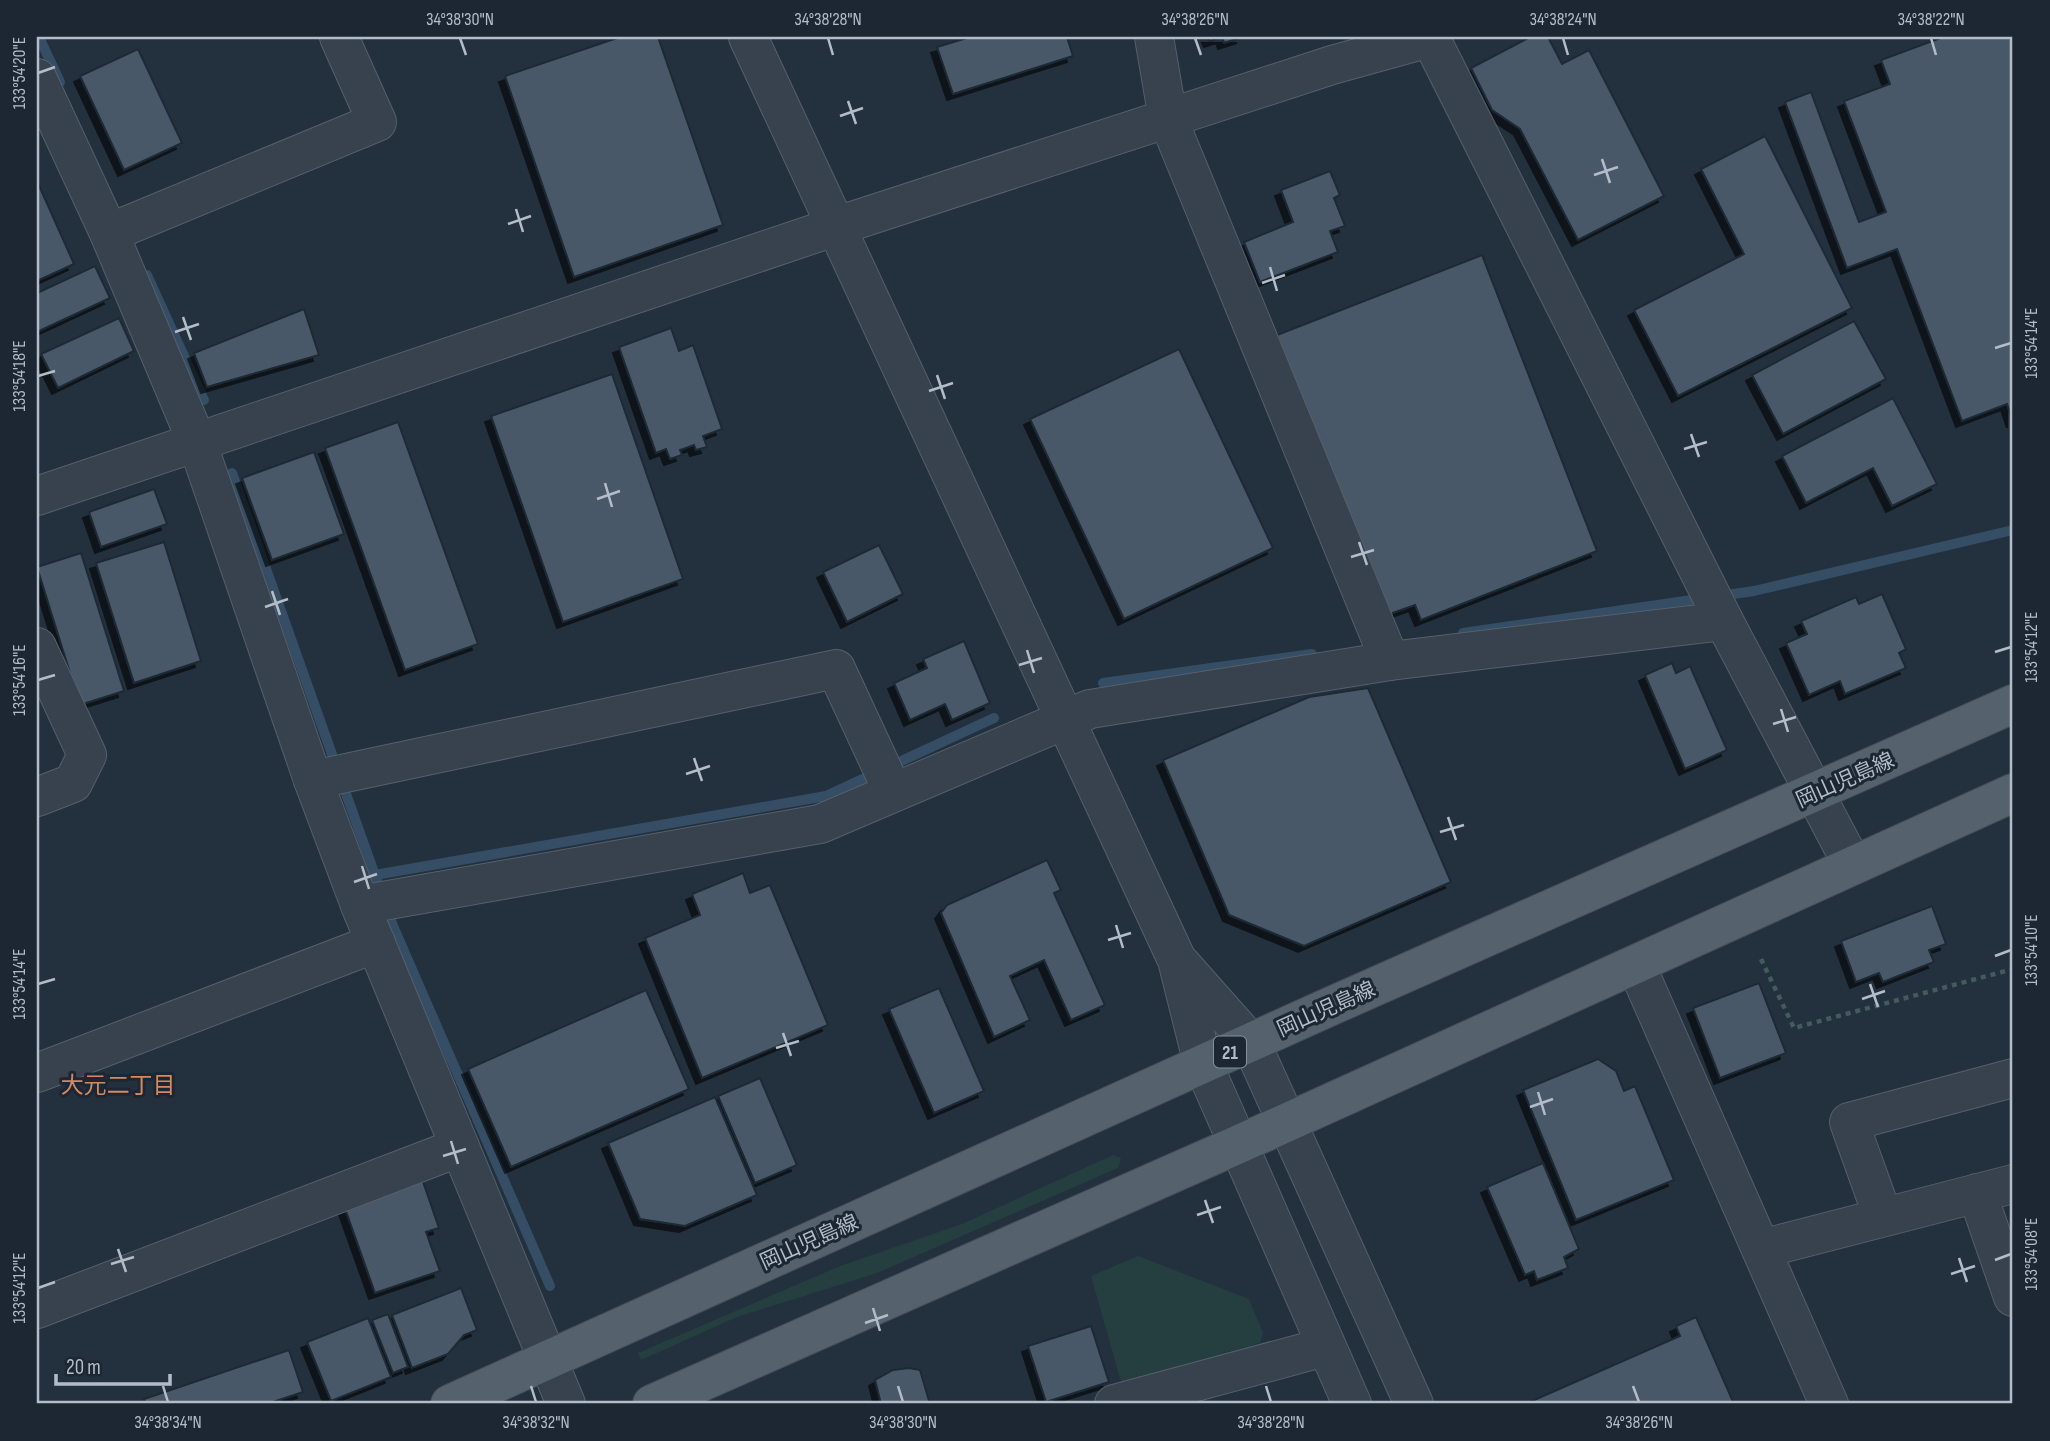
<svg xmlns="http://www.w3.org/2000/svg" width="2050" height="1441" font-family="'Sofia Sans Condensed','Noto Sans JP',sans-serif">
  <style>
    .green { fill: #253e3f }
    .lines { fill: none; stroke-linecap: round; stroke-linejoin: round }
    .stream { stroke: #364e65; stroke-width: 10 }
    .building { fill: #495867; stroke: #1e2935; stroke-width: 2; filter: url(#shadow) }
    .minor-casing { stroke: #55606c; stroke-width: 40 }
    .tertiary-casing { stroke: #55606c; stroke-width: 40 }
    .primary-casing { stroke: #434e5a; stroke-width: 40 }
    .path { stroke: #435b5c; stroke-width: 4.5; stroke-dasharray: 5 5; stroke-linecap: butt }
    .minor { stroke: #37424e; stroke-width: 38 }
    .tertiary { stroke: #37424e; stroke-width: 38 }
    .primary { stroke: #55626e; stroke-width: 38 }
    .ticks { fill: none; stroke: #b3bdc9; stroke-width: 2.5 }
    .labels { text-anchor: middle; stroke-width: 6; stroke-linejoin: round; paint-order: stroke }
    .shield { fill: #1c2733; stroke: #86909c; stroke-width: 2 }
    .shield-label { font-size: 19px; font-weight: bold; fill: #b3bdc9 }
    .street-label { font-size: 21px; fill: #b3bdc9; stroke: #1c2733 }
    .neighbourhood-label { font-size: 23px; fill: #d68961; stroke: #1c2733 }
    .neatline { fill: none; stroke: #b3bdc9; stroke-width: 2.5 }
    .ticks-label { font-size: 18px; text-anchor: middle; fill: #b3bdc9 }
  </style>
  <defs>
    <filter id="shadow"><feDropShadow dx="-6" dy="6" stdDeviation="0" flood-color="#0009"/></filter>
  </defs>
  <rect width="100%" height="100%" fill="#23313e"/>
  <g class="green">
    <path d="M1113,1155l8,3 -3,10 -241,105 -140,44 -96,43 -3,-7 202,-87 122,-42z"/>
    <path d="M1138,1256l111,43 14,34 -3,10 -139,39 -30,-106z"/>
  </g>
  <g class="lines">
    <g class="stream">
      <path d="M39,37l21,45"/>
      <path d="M147,275l57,125"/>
      <path d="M232,473l161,453 157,360"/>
      <path d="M1463,633l291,-42 259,-61"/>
      <path d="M1103,683l209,-29"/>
      <path d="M375,875l451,-79 168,-78"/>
    </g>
  </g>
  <g class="building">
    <path d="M620,37h38l65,188 -149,52 -69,-201z"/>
    <path d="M970,37h97l6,19 -120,38 -16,-47z"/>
    <path d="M1208,37h35l-19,6 -2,-6 -12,4z"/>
    <path d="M1530,37h18l14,27 27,-14 75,146 -86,44 -58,-111 -28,-19 -21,-42z"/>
    <path d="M1943,37h70v385l-6,-18 -45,17 -65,-172 -50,19 -62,-166 26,-10 48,130 27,-10 -42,-111 46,-17 -9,-24z"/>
    <path d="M138,49l44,94 -58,27 -44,-94z"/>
    <path d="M1765,136l87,172 -174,88 -44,-86 110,-56 -43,-85z"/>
    <path d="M1330,171l10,24 -6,3 11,28 -15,5 8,21 -78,30 -16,-40 49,-20 -12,-32z"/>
    <path d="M37,181l37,83 -37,17z"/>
    <path d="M1482,255l115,296 -176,69 -6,-15 -28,10 -110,-280z"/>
    <path d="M95,266l15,32 -73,34v-39z"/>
    <path d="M304,309l15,46 -112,32 -13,-34z"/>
    <path d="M119,318l15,33 -76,37 -17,-34z"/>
    <path d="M1854,321l32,58 -103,55 -31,-59z"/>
    <path d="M671,328l8,23 14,-6 29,84 -19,7 4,11 -11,3 -2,-5 -14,5 2,5 -12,4 -4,-10 -10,4 -37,-106z"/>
    <path d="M1179,349l94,199 -149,71 -94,-200z"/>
    <path d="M612,374l71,205 -120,43 -72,-206z"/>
    <path d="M1893,398l44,86 -45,22 -19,-38 -67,35 -24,-47z"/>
    <path d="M398,422l80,222 -73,26 -80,-222z"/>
    <path d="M314,452l30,82 -72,26 -30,-82z"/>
    <path d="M154,489l13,35 -66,23 -12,-35z"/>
    <path d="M164,542l37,119 -67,22 -38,-120z"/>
    <path d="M879,545l24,49 -56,28 -24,-50z"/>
    <path d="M81,553l43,138 -44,14 -43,-138z"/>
    <path d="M1882,594l24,55 -7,4 7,15 -61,26 -5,-13 -31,14 -23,-52 21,-9 -6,-13 55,-24 3,7z"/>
    <path d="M964,641l26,62 -38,17 -7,-16 -35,16 -16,-37 33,-15 -4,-9z"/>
    <path d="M1672,663l4,10 14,-7 37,84 -42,19 -40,-94z"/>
    <path d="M1368,688l83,194 -147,64 -75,-31 -66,-155 146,-63z"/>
    <path d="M1047,860l14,30 -7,3 51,112 -34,15 -27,-60 -34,16 20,44 -36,17 -53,-124 6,-8z"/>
    <path d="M743,873l7,20 20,-8 58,140 -126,53 -57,-140 55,-23 -8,-21z"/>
    <path d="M1932,906l14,38 -17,6 5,12 -51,20 -4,-9 -23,9 -15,-41z"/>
    <path d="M1759,983l27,70 -66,25 -27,-70z"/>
    <path d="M939,988l45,103 -50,22 -45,-104z"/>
    <path d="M646,990l43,99 -178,78 -43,-98z"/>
    <path d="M1598,1059l18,12 8,20 11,-5 39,94 -98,40 -53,-130z"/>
    <path d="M760,1078l37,87 -42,18 -37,-87z"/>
    <path d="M715,1097l42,98 -72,31 -45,-7 -32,-76z"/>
    <path d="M1543,1163l36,86 -15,8 4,11 -31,12 -3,-9 -9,4 -38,-88z"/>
    <path d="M420,1173l19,55 -13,4 14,39 -65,22 -33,-93z"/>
    <path d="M461,1288l16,42 -13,5 -16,19 -36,14 -20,-53z"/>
    <path d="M388,1314l20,53 -15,6 -21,-53z"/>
    <path d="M1696,1317l38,87h-209l155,-68 -4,-10z"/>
    <path d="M368,1318l23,59 -60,24 -24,-59z"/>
    <path d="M1091,1326l18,56 -63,20 -18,-56z"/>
    <path d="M289,1350l14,42 -36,12h-121l-2,-5z"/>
    <path d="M909,1368l11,2 10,34h-49l-6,-24 18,-10z"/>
  </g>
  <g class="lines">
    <defs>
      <g id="minor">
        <path d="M1154,37l14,82 222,542"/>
        <path d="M1430,37l294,584 128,243"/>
        <path d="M37,78l72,155 88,209 116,338 47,125 206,499"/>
        <path d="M109,233l268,-111 -38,-85"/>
        <path d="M37,647l50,108 -14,28 -36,14"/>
        <path d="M313,780l523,-111 57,123"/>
        <path d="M360,905l460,-81 270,-115 300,-48 334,-40"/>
        <path d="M1636,965l193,439"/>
        <path d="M37,1073l339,-130"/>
        <path d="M1977,1193l36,104"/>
        <path d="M1883,1217l-34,-95 164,-44"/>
        <path d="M1761,1249l252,-65"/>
        <path d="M37,1309l423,-162"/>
        <path d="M1114,1404l211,-57"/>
      </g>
      <g id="tertiary">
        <path d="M748,37l429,923 26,104 149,340"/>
        <path d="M37,496l800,-270 495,-161 101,-28"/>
        <path d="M1181,964l70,79 163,361"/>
      </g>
      <g id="primary">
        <path d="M450,1404l879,-397 684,-303"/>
        <path d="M652,1404l585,-259 776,-352"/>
      </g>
    </defs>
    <use href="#minor" class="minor-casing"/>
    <use href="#tertiary" class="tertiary-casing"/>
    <use href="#primary" class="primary-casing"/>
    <path class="path" d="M1761,959l33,69 219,-59"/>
    <use href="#minor" class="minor"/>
    <use href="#tertiary" class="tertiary"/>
    <use href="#primary" class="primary"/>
  </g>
  <path class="ticks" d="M460,38l6,17M828,38l5,17M1195,38l6,17M1563,38l5,17M1931,38l5,17M38,73l17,-6M848,101l8,23M840,116l23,-8M1602,159l8,24M1594,175l24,-8M516,209l7,23M508,224l23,-8M1270,267l7,24M1262,283l23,-8M183,317l8,23M175,332l24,-8M1995,348l16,-5M937,375l8,24M38,376l17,-5M929,391l24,-8M1691,434l8,23M1684,449l23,-7M605,483l7,24M597,499l23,-8M1359,542l8,23M1351,557l23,-7M272,591l8,24M265,607l23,-8M1027,650l7,23M1995,652l16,-5M1019,665l23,-7M38,680l17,-5M1781,709l7,23M1773,724l23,-7M694,758l8,23M686,774l24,-8M1448,817l8,23M1440,832l24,-7M362,866l7,23M354,882l23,-8M1116,925l7,23M1108,940l23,-7M1995,956l16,-6M38,984l17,-5M1870,984l8,23M1862,999l23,-8M783,1033l8,23M776,1048l23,-7M1538,1092l7,23M1530,1107l23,-8M451,1141l7,23M443,1156l23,-7M1205,1200l8,23M1197,1215l24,-8M118,1249l8,23M1959,1258l8,24M1995,1260l16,-6M111,1264l23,-7M1951,1274l24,-8M38,1288l17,-6M873,1308l7,23M865,1323l23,-8M163,1386l5,16M531,1386l5,16M898,1386l5,16M1266,1386l5,16M1633,1386l6,16"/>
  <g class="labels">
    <rect class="shield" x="1214" y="1036.5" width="32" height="31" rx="5"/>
    <g class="shield-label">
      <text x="1230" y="1059">21</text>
    </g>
    <g class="street-label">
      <text transform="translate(1845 780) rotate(-24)" y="7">岡山児島線</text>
      <text transform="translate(1326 1009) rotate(-24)" y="7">岡山児島線</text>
      <text transform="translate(809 1242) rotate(-24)" y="7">岡山児島線</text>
    </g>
    <g class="neighbourhood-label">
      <text x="118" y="1093">大元二丁目</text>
    </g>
  </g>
  <rect width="2050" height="1441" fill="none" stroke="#1c2733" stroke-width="77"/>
  <path d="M56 1374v10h114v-10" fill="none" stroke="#b3bdc9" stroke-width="3.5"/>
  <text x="66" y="1374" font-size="21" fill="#b3bdc9" stroke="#1c2733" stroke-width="5" paint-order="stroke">20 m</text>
  <rect x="38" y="38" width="1973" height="1364" class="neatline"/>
  <g class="ticks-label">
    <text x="460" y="25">34°38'30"N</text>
    <text x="828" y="25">34°38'28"N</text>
    <text x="1195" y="25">34°38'26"N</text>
    <text x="1563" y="25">34°38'24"N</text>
    <text x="1931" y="25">34°38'22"N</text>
    <text transform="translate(19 73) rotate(-90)" y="6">133°54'20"E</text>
    <text transform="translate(2031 343) rotate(-90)" y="6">133°54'14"E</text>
    <text transform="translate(19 376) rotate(-90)" y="6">133°54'18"E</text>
    <text transform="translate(2031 647) rotate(-90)" y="6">133°54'12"E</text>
    <text transform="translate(19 680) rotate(-90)" y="6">133°54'16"E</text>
    <text transform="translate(2031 950) rotate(-90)" y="6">133°54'10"E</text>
    <text transform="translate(19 984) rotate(-90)" y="6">133°54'14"E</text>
    <text transform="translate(2031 1254) rotate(-90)" y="6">133°54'08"E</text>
    <text transform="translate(19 1288) rotate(-90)" y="6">133°54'12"E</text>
    <text x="168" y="1428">34°38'34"N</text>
    <text x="536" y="1428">34°38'32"N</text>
    <text x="903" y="1428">34°38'30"N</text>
    <text x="1271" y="1428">34°38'28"N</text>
    <text x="1639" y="1428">34°38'26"N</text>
  </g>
</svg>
